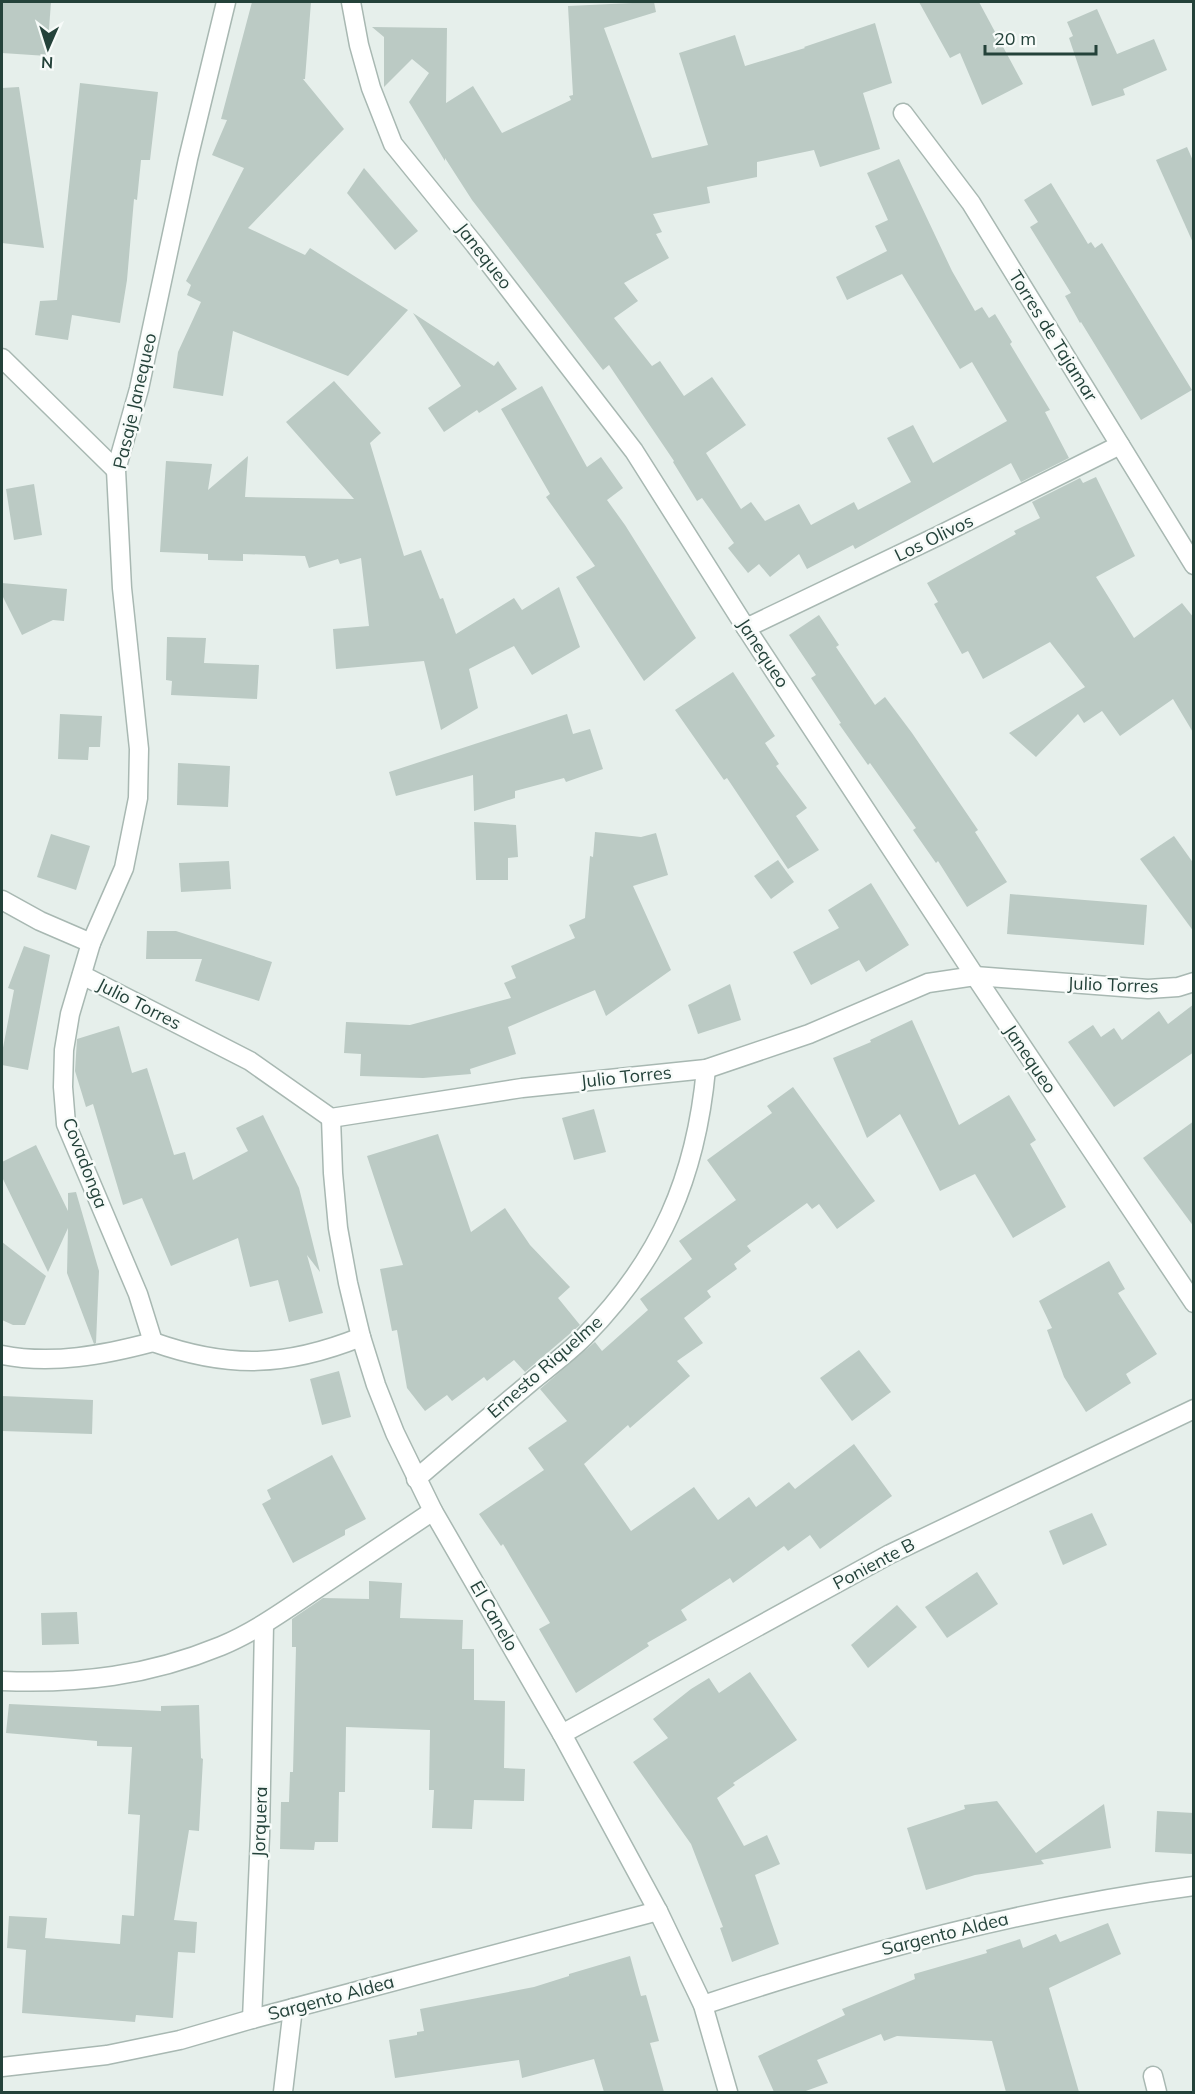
<svg xmlns="http://www.w3.org/2000/svg" width="1195" height="2094" font-family="Mulish,sans-serif">
  <style>
    .building { fill: #bbcac4 }
    .lines { fill: none; stroke-linecap: round; stroke-linejoin: round }
    .street-casing { stroke: #a8b8b2; stroke-width: 21 }
    .street { stroke: #fff; stroke-width: 18 }
    .labels { text-anchor: middle; stroke-width: 5; stroke-linejoin: round; paint-order: stroke }
    .street-label { font-size: 18px; fill: #24423a; stroke: #f7fbf9 }
  </style>
  <rect width="100%" height="100%" fill="#e6efeb"/>
  <g class="building">
    <path d="M2,2h49l-4,54 -45,-3z"/>
    <path d="M252,2h59l-6,77h-2l41,50 -96,99 57,27 5,-7 98,62 -60,66 -115,-45 -10,65 -50,-8 5,-36 23,-50 -14,-7 4,-10 -5,-4 58,-113 -32,-13 15,-35 -6,-1z"/>
    <path d="M654,2l2,10 -52,16 48,130 56,-13 -29,-92 56,-18 10,31 60,-18 -1,-1 71,-24 17,60 -29,10 17,56 -60,18 -6,-17 -57,12v15l-50,10 3,16 -57,11 9,18 -6,2 13,24 -45,25 14,18 -24,17 38,48 8,-5 24,35 28,-19 34,48 -40,28 35,56 10,-7 14,19 34,-17 12,21 43,-23 4,8 53,-28 -24,-44 26,-13 20,38 74,-42 -35,-59 -12,7 -58,-95 -55,26 -11,-23 51,-26 -12,-25 13,-6 -21,-47 32,-14 53,112 23,40 7,-4 7,11 6,-4 17,28 -2,2 40,66 -5,2 24,46 -48,24 -10,-19 -156,86 -2,-4 -46,24 -8,-15 -29,23 -11,-13 -11,9 -20,-25 6,-5 -32,-45 -5,3 -24,-39 1,-1 -65,-96 -6,5 -131,-170 -27,-42v3l-36,-59 20,-29 -17,-14 -28,28v-50l-12,-10 75,1 -1,75 27,-17 29,47 69,-33 -2,-4 4,-1 -5,-89z"/>
    <path d="M919,2h60l44,82 -41,21 -22,-52 -10,5z"/>
    <path d="M1097,9l20,45 37,-15 13,31 -44,19 2,6 -33,11 -23,-68 4,-2 -6,-14z"/>
    <path d="M80,83l78,9 -8,68h-9l-4,40 -3,-1 -7,81 -7,43 -48,-8 -4,25 -33,-5 5,-34 17,-1z"/>
    <path d="M19,87l25,161 -42,-5v-155z"/>
    <path d="M1187,147l7,16v82l-38,-85z"/>
    <path d="M364,168l54,63 -23,19 -48,-57z"/>
    <path d="M1051,183l37,61 3,-2 4,6 7,-5 90,147 -51,30 -60,-98 -1,1 -15,-27 6,-3 -41,-66 8,-5 -14,-22z"/>
    <path d="M413,313l81,53 4,-5 19,28 -38,24 -2,-3 -33,22 -16,-24 33,-22z"/>
    <path d="M334,381l47,52 -11,10 34,113 17,-6 19,49 3,-1 13,36 58,-36 8,12 37,-23 21,60 -48,28 -18,-29 -45,23 9,39 -37,22 -17,-69 -88,8 -3,-40 36,-3 -8,-68 -21,6 -2,-5 -29,9 -4,-12 -62,-2v7l-35,-1v-6l-48,-2 6,-91 46,3 -4,26 40,-34 -3,41 109,2 -68,-77z"/>
    <path d="M542,386l45,81 14,-10 22,31 -16,12 18,25 71,113 -52,43 -68,-104 19,-11 -49,-69 4,-3 -49,-85z"/>
    <path d="M1096,477l39,79 -39,21 38,61 48,-35 12,15v116l-21,-35 -53,37 -18,-25 -18,12 -6,-9 -42,43 -27,-24 76,-46 -35,-45 -67,37 -15,-28 -6,3 -28,-50 4,-2 -11,-19 89,-49 -2,-3 26,-13 -8,-16 48,-24 3,5z"/>
    <path d="M34,484l8,51 -28,5 -8,-51z"/>
    <path d="M2,583l65,6 -3,32 -11,-1 -31,15 -20,-40z"/>
    <path d="M819,615l20,30 -3,2 39,58 10,-8 27,36 66,97 -3,2 32,50 -40,25 -29,-46 -2,2 -23,-33 3,-2 -46,-65 -2,2 -29,-41 2,-1 -30,-45 5,-3 -27,-40z"/>
    <path d="M167,637l39,1 -2,25 55,2 -2,34 -86,-4 1,-14 -6,-1z"/>
    <path d="M733,672l42,64 -10,7 14,21 -3,2 31,42 -11,8 23,34 -31,19 -61,-91 -3,2 -49,-70z"/>
    <path d="M60,714l42,2 -2,31h-11l-1,13 -30,-1z"/>
    <path d="M567,714l6,20 17,-5 13,40 -37,13 -2,-4 -49,13v7l-41,13 -1,-36 -77,21 -7,-24z"/>
    <path d="M178,763l52,3 -2,41 -51,-2z"/>
    <path d="M474,822l42,3 2,32 -10,1v22h-32z"/>
    <path d="M595,832l46,5 15,-4 12,42 -35,11 38,84 -65,46 -11,-26 -87,37 8,27 -46,15 1,5 -48,4 -63,-2 1,-22 -17,-1 2,-31 64,3 101,-27 -7,-15 12,-5 -5,-12 64,-28 -6,-13 16,-7 5,-62 3,1z"/>
    <path d="M51,834l39,12 -14,44 -39,-13z"/>
    <path d="M1174,836l20,28v68l-54,-73z"/>
    <path d="M778,860l16,22 -23,17 -17,-23z"/>
    <path d="M229,861l2,28 -50,3 -2,-29z"/>
    <path d="M871,883l38,62 -43,27 -7,-12 -48,25 -18,-33 46,-24 -11,-18z"/>
    <path d="M1010,894l137,11 -3,40 -137,-11z"/>
    <path d="M147,931h29l96,31 -13,39 -64,-20 7,-22h-56z"/>
    <path d="M24,946l26,9 -22,115 -26,-5v-12l12,-63 -6,-2z"/>
    <path d="M730,984l11,36 -43,14 -10,-29z"/>
    <path d="M1194,1004v48l-80,55 -46,-65 25,-17 8,12 13,-9 8,12 37,-29 9,13z"/>
    <path d="M912,1020l47,105 50,-30 27,45 -6,4 36,63 -53,31 -38,-64 -35,17 -40,-77 -33,24 -34,-80 38,-16 -1,-2z"/>
    <path d="M119,1026l13,47 15,-5 27,87 11,-3 8,28 55,-29 -12,-23 27,-13 36,73 21,84 -13,-17 16,58 -34,9 -11,-42 -28,7 -12,-49 -67,28 -29,-68 -19,7 -30,-101 -7,3 -11,-36 2,-32z"/>
    <path d="M793,1087l82,114 -38,28 -18,-25 -7,5 -5,-6 -60,43 4,5 -17,13 3,5 -30,22 4,6 -27,21 19,25 -26,18 13,15 -60,52 -2,-3 -44,39 47,67 63,-44 24,33 31,-23 7,10 33,-25 6,7 59,-45 38,52 -72,53 -10,-14 -22,16 -4,-5 -51,37 -3,-5 -49,32 6,10 -40,23 2,3 -73,47 -37,-64 11,-6 -47,-79 -2,2 -22,-32 65,-44 -16,-22 39,-27 -27,-32 55,-47 7,9 46,-41 -8,-11 52,-40 -13,-18 57,-41 -29,-40 65,-47 -5,-7z"/>
    <path d="M594,1109l12,43 -32,8 -12,-42z"/>
    <path d="M1194,1121v106l-51,-69z"/>
    <path d="M438,1134l33,98 34,-24 25,37 40,42 -12,11 22,27 -55,47 -11,-12 -27,21 -3,-4 -32,24 -5,-6 -22,16 -18,-23 -10,-58 -5,1 -12,-62 23,-4 -36,-109z"/>
    <path d="M36,1145l32,66v-18l8,-1 23,79 -3,72 -2,1 -27,-71 1,-45 -20,44 -46,-95v-15z"/>
    <path d="M2,1242l44,34 -21,49h-12l-11,-5z"/>
    <path d="M1109,1261l16,28 -7,4 39,61 -31,20 5,9 -45,29 -22,-35 -17,-47 5,-2 -13,-27z"/>
    <path d="M859,1350l32,42 -39,29 -32,-43z"/>
    <path d="M339,1371l12,46 -29,8 -12,-46z"/>
    <path d="M2,1396l91,4 -1,34 -90,-3z"/>
    <path d="M332,1455l34,64 -21,11v5l-52,28 -31,-59 9,-5 -4,-9z"/>
    <path d="M1092,1513l15,32 -44,20 -14,-34z"/>
    <path d="M977,1572l21,32 -51,34 -22,-31z"/>
    <path d="M369,1581l33,2 -2,35 63,2 -1,29h12v51l31,1 -1,67 21,1 -1,32 -50,-1 -2,29 -40,-1 2,-38h-5l1,-60 -84,-3 -1,65h-6l-1,50h-23l-1,8 -34,-1 1,-47h8l1,-30h3l3,-125h-4v-28l31,-21 46,1z"/>
    <path d="M897,1605l20,22 -49,41 -17,-23z"/>
    <path d="M77,1612l2,32 -37,1 -1,-32z"/>
    <path d="M750,1672l47,68 -64,43 2,2 -18,13 27,48 23,-11 13,29 -25,11 24,69 -47,18 -12,-34 3,-1 -32,-83 -58,-82 35,-24 -15,-19 38,-30 18,-11 10,15z"/>
    <path d="M9,1704l152,7v-5l38,-1 2,53 2,1 -4,72 -10,-1 -15,90 23,2 -2,31 -17,-1 -5,66 -37,-3 -1,7 -113,-9 4,-63 -19,-2 2,-32 38,2 -2,20 75,6 2,-29 12,1 6,-101 -12,-1 4,-67 -35,-1v-5l-91,-8z"/>
    <path d="M997,1801l39,52 68,-49 7,44 -70,12 3,4 -69,11 -49,15 -19,-62 58,-19 -1,-4z"/>
    <path d="M1157,1811l37,2 -2,41 -37,-2z"/>
    <path d="M1108,1923l13,31 -72,34 30,104h-73l-14,-51 -95,-5 -13,5 -3,-7 -64,26 11,23 -25,9h-29l-16,-36 87,-41 -3,-6 73,-30 -1,-5 73,-21 -1,-3 34,-11 3,9 33,-14 4,8z"/>
    <path d="M630,1956l11,40 5,-1 13,46 -9,2 14,49h-60l-10,-33 -72,19 -3,-18 -124,18 -6,-38 28,-5v-3l7,-1 -4,-22 114,-22 35,-11v-2z"/>
  </g>
  <g class="lines">
    <defs>
      <g id="street">
        <path d="M351,2l8,43 12,43 22,56 82,101 159,206 112,177 229,348 219,327"/>
        <path d="M903,113l68,90 223,362"/>
        <path d="M2,358l114,112"/>
        <path d="M746,628l192,-92 182,-91"/>
        <path d="M2,900l38,21 51,22"/>
        <path d="M82,975l168,86 81,57 191,-30 184,-19 103,-35 119,-51 47,-7 173,13 30,-2 16,-5"/>
        <path d="M331,1118l2,55 5,55 10,55 13,54 15,48 19,48 38,78 129,223 96,177 45,94 25,87"/>
        <path d="M153,1342l-15,-48 -72,-170 -3,-37 1,-37 6,-36 21,-71 33,-75 14,-70 1,-49 -17,-161 -6,-118 23,-81 49,-230 38,-157"/>
        <path d="M153,1342c76,27 133,25 208,-5"/>
        <path d="M2,1355c50,10 102,0 151,-13"/>
        <path d="M416,1479c38,-33 77,-65 116,-98 17,-14 36,-28 52,-44 77,-78 112,-160 122,-268"/>
        <path d="M2,1681c78,3 146,-5 219,-35 34,-14 64,-36 94,-56 39,-26 79,-53 118,-79"/>
        <path d="M562,1734l328,-180 304,-145"/>
        <path d="M703,2005c160,-53 322,-97 491,-119"/>
        <path d="M252,2019l8,-184 4,-211"/>
        <path d="M2,2067l105,-12 73,-15 72,-21 406,-108"/>
        <path d="M1153,2076l4,16"/>
        <path d="M283,2092l10,-84"/>
      </g>
    </defs>
    <use href="#street" class="street-casing"/>
    <use href="#street" class="street"/>
  </g>
  <g class="labels">
    <g class="street-label">
      <text transform="translate(484 256) rotate(52)" y="6">Janequeo</text>
      <text transform="translate(1053 336) rotate(58)" y="6">Torres de Tajamar</text>
      <text transform="translate(135 401) rotate(-77)" y="6">Pasaje Janequeo</text>
      <text transform="translate(934 538) rotate(-26)" y="6">Los Olivos</text>
      <text transform="translate(763 653) rotate(57)" y="6">Janequeo</text>
      <text transform="translate(1113 985) rotate(2)" y="6">Julio Torres</text>
      <text transform="translate(139 1004) rotate(27)" y="6">Julio Torres</text>
      <text transform="translate(1030 1059) rotate(56)" y="6">Janequeo</text>
      <text transform="translate(626 1077) rotate(-6)" y="6">Julio Torres</text>
      <text transform="translate(85 1163) rotate(69)" y="6">Covadonga</text>
      <text transform="translate(545 1367) rotate(-41)" y="6">Ernesto Riquelme</text>
      <text transform="translate(874 1564) rotate(-28)" y="6">Poniente B</text>
      <text transform="translate(494 1616) rotate(60)" y="6">El Canelo</text>
      <text transform="translate(260 1822) rotate(-88)" y="6">Jorquera</text>
      <text transform="translate(945 1934) rotate(-14)" y="6">Sargento Aldea</text>
      <text transform="translate(331 1998) rotate(-15)" y="6">Sargento Aldea</text>
    </g>
  </g>
  <rect width="1195" height="2094" fill="none" stroke="#24423a" stroke-width="6"/>
  <g transform="translate(48 48) rotate(183)" stroke="#f7fbf9" stroke-width="4.5" paint-order="stroke">
  <path d="M0-4.5L10 22L0 15L-10 22Z" fill="#24423a"/>
  <text y="-9" font-size="16" font-weight="bold" text-anchor="middle" fill="#24423a">N</text>
  </g>
  <path d="M985 45v9h111v-9" fill="none" stroke="#24423a" stroke-width="3"/>
  <text x="994" y="45" font-size="18" fill="#24423a" stroke="#f7fbf9" stroke-width="4.5" paint-order="stroke">20 m</text>
</svg>
